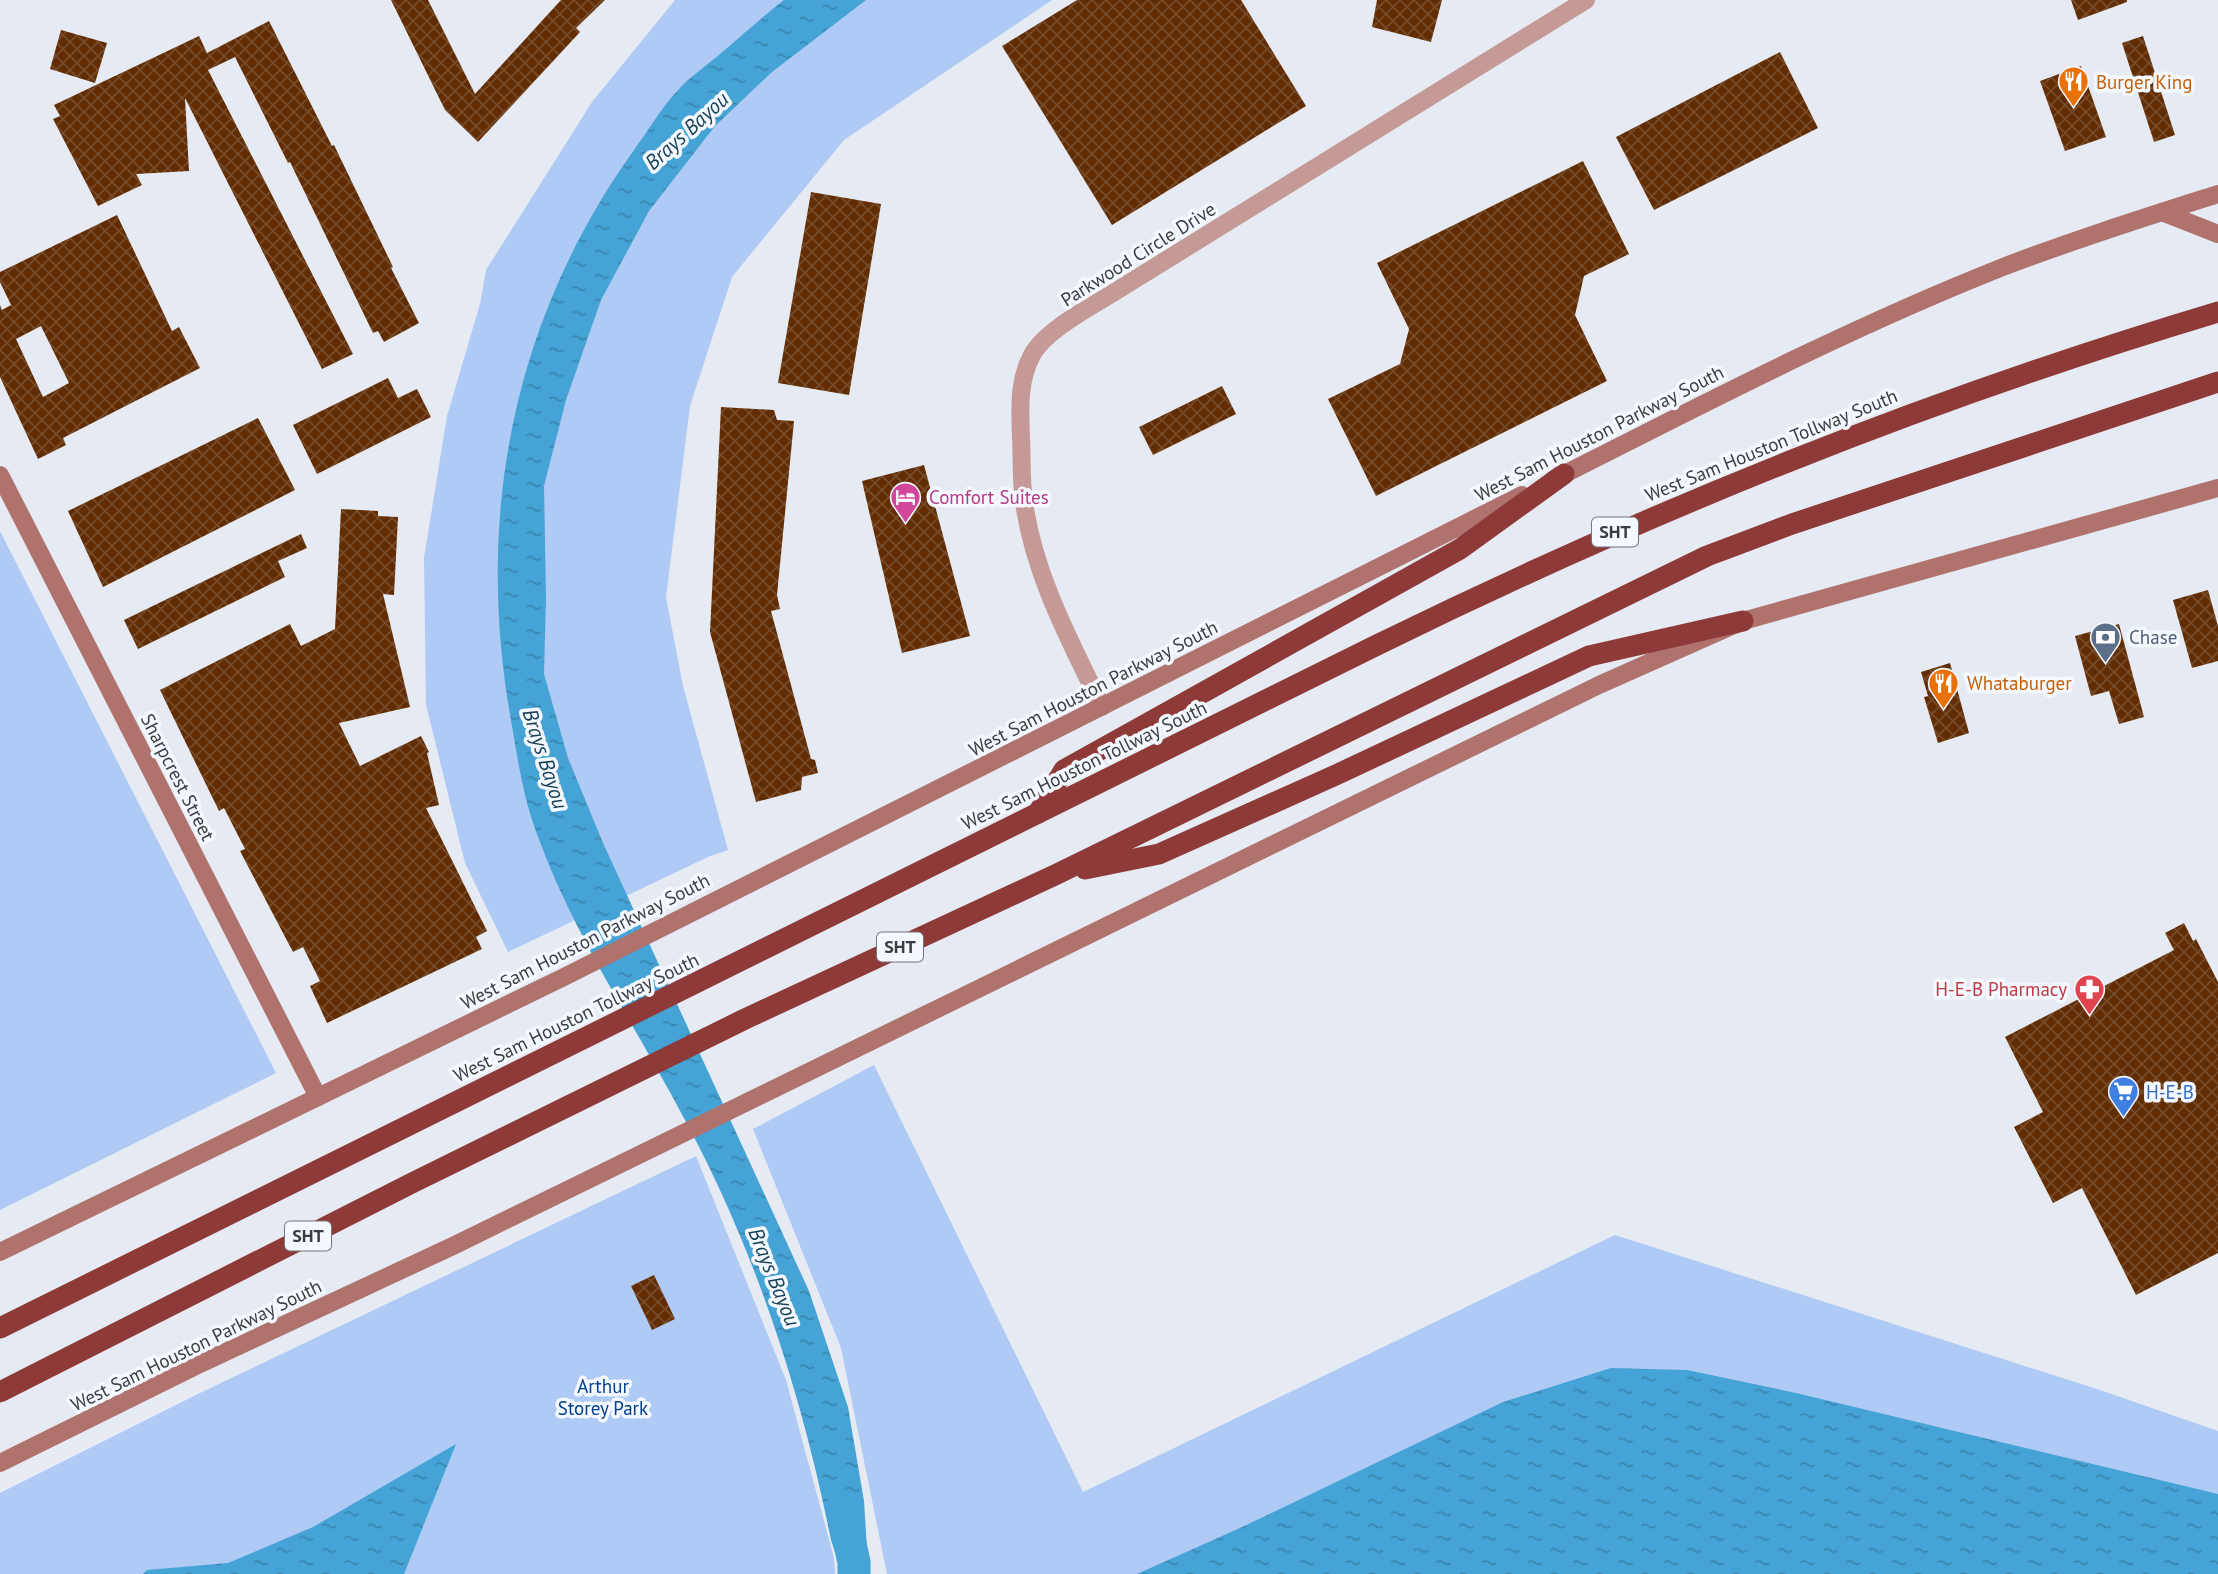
<svg xmlns="http://www.w3.org/2000/svg" width="2218" height="1574" font-family="'PT Sans',sans-serif">
  <style>
    .green { fill: #afcaf4 }
    .water { fill: url(#water-ripples) }
    .lines { fill: none; stroke-linecap: round; stroke-linejoin: round }
    .river { stroke: #45a3d6; stroke-width: 33 }
    .building { fill: url(#building-cross-hatch); fill-rule: evenodd }
    .street { stroke: #c59a96; stroke-width: 18 }
    .secondary { stroke: #af726d; stroke-width: 18 }
    .highway { stroke: #8e3a38; stroke-width: 21 }
    .labels { text-anchor: middle; stroke-width: 7; stroke-linejoin: round; paint-order: stroke }
    .shield { fill: #f4f8ff; stroke: #727579; stroke-width: 2 }
    .shield-label { font-size: 18px; font-weight: bold; fill: #3b3d40 }
    .food-label { font-size: 19px; fill: #c56008; stroke: #f4f8ff; text-anchor: start }
    .street-label { font-size: 19px; fill: #3b3d40; stroke: #f4f8ff }
    .hotel-label { font-size: 19px; fill: #b23c85; stroke: #f4f8ff; text-anchor: start }
    .service-label { font-size: 19px; fill: #4e5e75; stroke: #f4f8ff; text-anchor: start }
    .health-label { font-size: 19px; fill: #be3a42; stroke: #f4f8ff; text-anchor: end }
    .shop-label { font-size: 19px; fill: #366cbe; stroke: #f4f8ff; text-anchor: start }
    .park-label { font-size: 19px; fill: #023e8f; stroke: #f4f8ff }
    .water-label { font-size: 21px; font-style: italic; fill: #173f55; stroke: #f4f8ff }
  </style>
  <defs>
    <pattern id="water-ripples" width="26" height="14" patternUnits="userSpaceOnUse" patternTransform="scale(1.75)"><rect width="26" height="14" fill="#45a3d6"/><path d="M2 4q2-2 4 0t4 0M15 11q2-2 4 0t4 0" fill="none" stroke="#3b86af"/></pattern>
    <pattern id="building-cross-hatch" width="8" height="8" patternUnits="userSpaceOnUse" patternTransform="scale(1.75)"><rect width="8" height="8" fill="#632d03"/><path d="M0 0l8 8M0 8l8-8" fill="none" stroke="#764b2a"/></pattern>
  </defs>
  <rect width="100%" height="100%" fill="#e6ebf3"/>
  <g class="green">
    <path d="M675,0h377l-208,140 -112,137 -42,129 -24,191 17,89 45,164 -20,7 -200,95 -43,-89 -39,-158 -2,-147 23,-142 33,-112 6,-34 106,-168z"/>
    <path d="M0,531l276,542 -276,137z"/>
    <path d="M874,1065l209,427 532,-257 485,155 118,41v143h-1331l-46,-226 -88,-219z"/>
    <path d="M696,1156l90,224 48,178 1,16h-835v-81l198,-99z"/>
  </g>
  <g class="water">
    <path d="M784,0h82l-94,72 -57,54 -66,85 -48,89 -35,100 -22,86 2,112 -2,76 24,84 35,85 206,448 39,116 16,94 3,48 -31,6 -5,-15c-29,-145 -75,-288 -145,-418 -50,-96 -112,-185 -149,-288 -13,-34 -19,-72 -25,-108 -38,-206 -1,-404 122,-576 15,-20 28,-44 46,-62 11,-12 26,-22 39,-33 21,-18 43,-38 65,-55z"/>
    <path d="M1611,1368l76,2 109,23 422,101v80h-1081l103,-46 263,-126z"/>
    <path d="M456,1444l-52,130h-261l4,-4 81,-7 85,-36z"/>
  </g>
  <g class="lines">
    <path class="river" d="M842,1508l12,54v12"/>
  </g>
  <g class="building">
    <path d="M391,0h37l47,94 86,-94h44l-29,28 4,4 -102,110 -33,-32z"/>
    <path d="M1077,0h164l65,106 -194,119 -110,-179z"/>
    <path d="M1377,0h65l-11,42 -59,-15z"/>
    <path d="M2071,0h56v2l-49,18z"/>
    <path d="M269,21l63,125 2,-1 59,122 -2,1 28,55 -35,19 -6,-11 -5,2 -83,-171 -2,1 -53,-106 -27,13 145,284 -31,15 -137,-271 4,73 -53,3 6,11 -44,21 -45,-87 7,-3 -6,-11 145,-69 8,17z"/>
    <path d="M61,30l46,13 -12,40 -45,-14z"/>
    <path d="M2143,36l32,99 -21,7 -32,-99z"/>
    <path d="M1780,52l38,76 -164,82 -38,-73z"/>
    <path d="M2081,66l25,71 -41,14 -25,-70z"/>
    <path d="M1583,161l46,93 -45,22 -9,39 32,66 -231,115 -48,-97 72,-35 9,-35 -32,-66z"/>
    <path d="M811,192l70,12 -32,191 -71,-12z"/>
    <path d="M117,215l55,116 7,-4 21,41 -137,70 3,7 -28,14 -38,-82v-72l2,5 9,-5 -11,-23v-10zM41,326l28,57 -26,14 -27,-58z"/>
    <path d="M388,378l10,20 19,-9 14,28 -114,57 -24,-49z"/>
    <path d="M1222,386l14,28 -83,41 -14,-28z"/>
    <path d="M721,407l53,3 3,10 17,1 -17,174 3,14 -9,2 40,148 4,1 3,13 -16,4 -1,13 -45,12 -46,-170z"/>
    <path d="M258,418l37,72 -192,97 -35,-76z"/>
    <path d="M924,465l46,171 -68,17 -40,-172z"/>
    <path d="M341,509l37,2v5l20,1 -4,78 -11,-1 27,113 -71,16 21,43 61,-30 8,16 -2,1 12,52 -13,3 61,123 -11,6 6,12 -155,74 -17,-37 10,-5 -17,-34 -10,5 -53,-101 5,-2 -21,-41 -5,3 -59,-121 130,-66 11,22 34,-17z"/>
    <path d="M301,534l6,14 -29,13 7,16 -147,72 -14,-29z"/>
    <path d="M2208,590l10,36v35l-26,7 -19,-68z"/>
    <path d="M2119,624l25,93 -25,7 -10,-33 -18,5 -16,-60z"/>
    <path d="M1950,663l19,70 -31,10 -14,-46 4,-1 -7,-24z"/>
    <path d="M2184,923l9,18 3,-2 22,43v271l-82,42 -54,-107 -29,15 -39,-76 29,-15 -38,-75 169,-87 -9,-17z"/>
    <path d="M654,1275l21,44 -23,11 -21,-44z"/>
  </g>
  <g class="lines">
    <path class="street" d="M1102,707c-32,-66 -68,-132 -78,-205 -3,-21 -2,-42 -3,-64 -1,-28 -3,-57 11,-83 14,-26 64,-51 89,-67l465,-288"/>
    <g class="secondary">
      <path d="M2162,212l56,22"/>
      <path d="M0,475l318,622"/>
      <path d="M1553,480c148,-75 296,-152 450,-213 70,-27 143,-50 215,-73"/>
      <path d="M0,1252l564,-275 958,-482"/>
      <path d="M0,1463l202,-100 253,-118 1144,-560 144,-64 475,-133"/>
    </g>
    <g class="highway">
      <path d="M1038,813l26,-43 396,-221 104,-75"/>
      <path d="M1085,869l74,-15 179,-80 251,-118 154,-35"/>
      <path d="M0,1328l1377,-683c275,-135 547,-245 841,-333"/>
      <path d="M0,1392l414,-210 331,-163 310,-144 652,-319 85,-32 426,-142"/>
    </g>
  </g>
  <defs>
    <symbol id="restaurant-pin" viewBox="-11 -11 22 30"><path d="M0 17L-7.5 6A9.5 9.5 0 1 1 7.5 6Z" fill="#e8710a" stroke="#f4f8ff"/><path d="M-5-6h1v4h1v-4h1v4h1v-4h1v5L-1.5 .5V6h-2V.5L-5-1ZM5-6V6H3V1.5H1.5Q1.5-4 5-6Z" fill="#fff"/></symbol>
    <symbol id="hotel-pin" viewBox="-11 -11 22 30"><path d="M0 17L-7.5 6A9.5 9.5 0 1 1 7.5 6Z" fill="#d1479c" stroke="#f4f8ff"/><path d="M-6-4.5h1.5V1H6V5H4.5V3h-9V5H-6ZM-4 0a1.8 1.8 0 1 1 3.6 0ZM.5 0V-2.5h3Q6-2.5 6 0Z" fill="#fff"/></symbol>
    <symbol id="bank-pin" viewBox="-11 -11 22 30"><path d="M0 17L-7.5 6A9.5 9.5 0 1 1 7.5 6Z" fill="#5c6f8a" stroke="#f4f8ff"/><path d="M-6-4H6V4H-6ZM0-2.3a2.3 2.3 0 1 0 0 4.6a2.3 2.3 0 1 0 0-4.6Z" fill="#fff"/></symbol>
    <symbol id="pharmacy-pin" viewBox="-11 -11 22 30"><path d="M0 17L-7.5 6A9.5 9.5 0 1 1 7.5 6Z" fill="#e0444e" stroke="#f4f8ff"/><path d="M-2-6h4v4h4v4h-4v4h-4v-4h-4v-4h4Z" fill="#fff"/></symbol>
    <symbol id="supermarket-pin" viewBox="-11 -11 22 30"><path d="M0 17L-7.5 6A9.5 9.5 0 1 1 7.5 6Z" fill="#3f7fe0" stroke="#f4f8ff"/><path d="M-6-5.5h2.5l.6 2H6L4.5 2H-2.5L-4.4-4H-6ZM-1.5 3.2a1.3 1.3 0 1 0 .1 0ZM3 3.2a1.3 1.3 0 1 0 .1 0Z" fill="#fff"/></symbol>
  </defs>
  <g fill-rule="evenodd">
    <use href="#restaurant-pin" x="2056" y="64" width="35" height="47"/>
    <use href="#hotel-pin" x="888" y="480" width="35" height="47"/>
    <use href="#bank-pin" x="2088" y="620" width="35" height="47"/>
    <use href="#restaurant-pin" x="1926" y="666" width="35" height="47"/>
    <use href="#pharmacy-pin" x="2072" y="972" width="35" height="47"/>
    <use href="#supermarket-pin" x="2106" y="1074" width="35" height="47"/>
  </g>
  <g class="labels">
    <g class="shield">
      <rect x="1592" y="517.5" width="46" height="29" rx="5"/>
      <rect x="877" y="932.5" width="46" height="29" rx="5"/>
      <rect x="285" y="1221.5" width="46" height="29" rx="5"/>
    </g>
    <g class="shield-label">
      <text x="1615" y="538">SHT</text>
      <text x="900" y="953">SHT</text>
      <text x="308" y="1242">SHT</text>
    </g>
    <g class="food-label">
      <text x="2096" y="89">Burger King</text>
      <text x="1967" y="690">Whataburger</text>
    </g>
    <g class="street-label">
      <text transform="translate(1138 254) rotate(-32)" y="7">Parkwood Circle Drive</text>
      <text transform="translate(1599 433) rotate(-27)" y="7">West Sam Houston Parkway South</text>
      <text transform="translate(1771 445) rotate(-22)" y="7">West Sam Houston Tollway South</text>
      <text transform="translate(1093 688) rotate(-27)" y="7">West Sam Houston Parkway South</text>
      <text transform="translate(1084 765) rotate(-26)" y="7">West Sam Houston Tollway South</text>
      <text transform="translate(178 777) rotate(63)" y="7">Sharpcrest Street</text>
      <text transform="translate(585 941) rotate(-27)" y="7">West Sam Houston Parkway South</text>
      <text transform="translate(576 1017) rotate(-26)" y="7">West Sam Houston Tollway South</text>
      <text transform="translate(196 1345) rotate(-26)" y="7">West Sam Houston Parkway South</text>
    </g>
    <g class="hotel-label">
      <text x="929" y="504">Comfort Suites</text>
    </g>
    <g class="service-label">
      <text x="2129" y="644">Chase</text>
    </g>
    <g class="health-label">
      <text x="2067" y="996">H-E-B Pharmacy</text>
    </g>
    <g class="shop-label">
      <text x="2146" y="1099">H-E-B</text>
    </g>
    <g class="park-label">
      <text x="603" y="1393">Arthur<tspan x="603" dy="22">Storey Park</tspan></text>
    </g>
    <g class="water-label">
      <text transform="translate(687 131) rotate(-42)" y="7">Brays Bayou</text>
      <text transform="translate(545 759) rotate(72)" y="7">Brays Bayou</text>
      <text transform="translate(774 1277) rotate(68)" y="7">Brays Bayou</text>
    </g>
  </g>
</svg>
